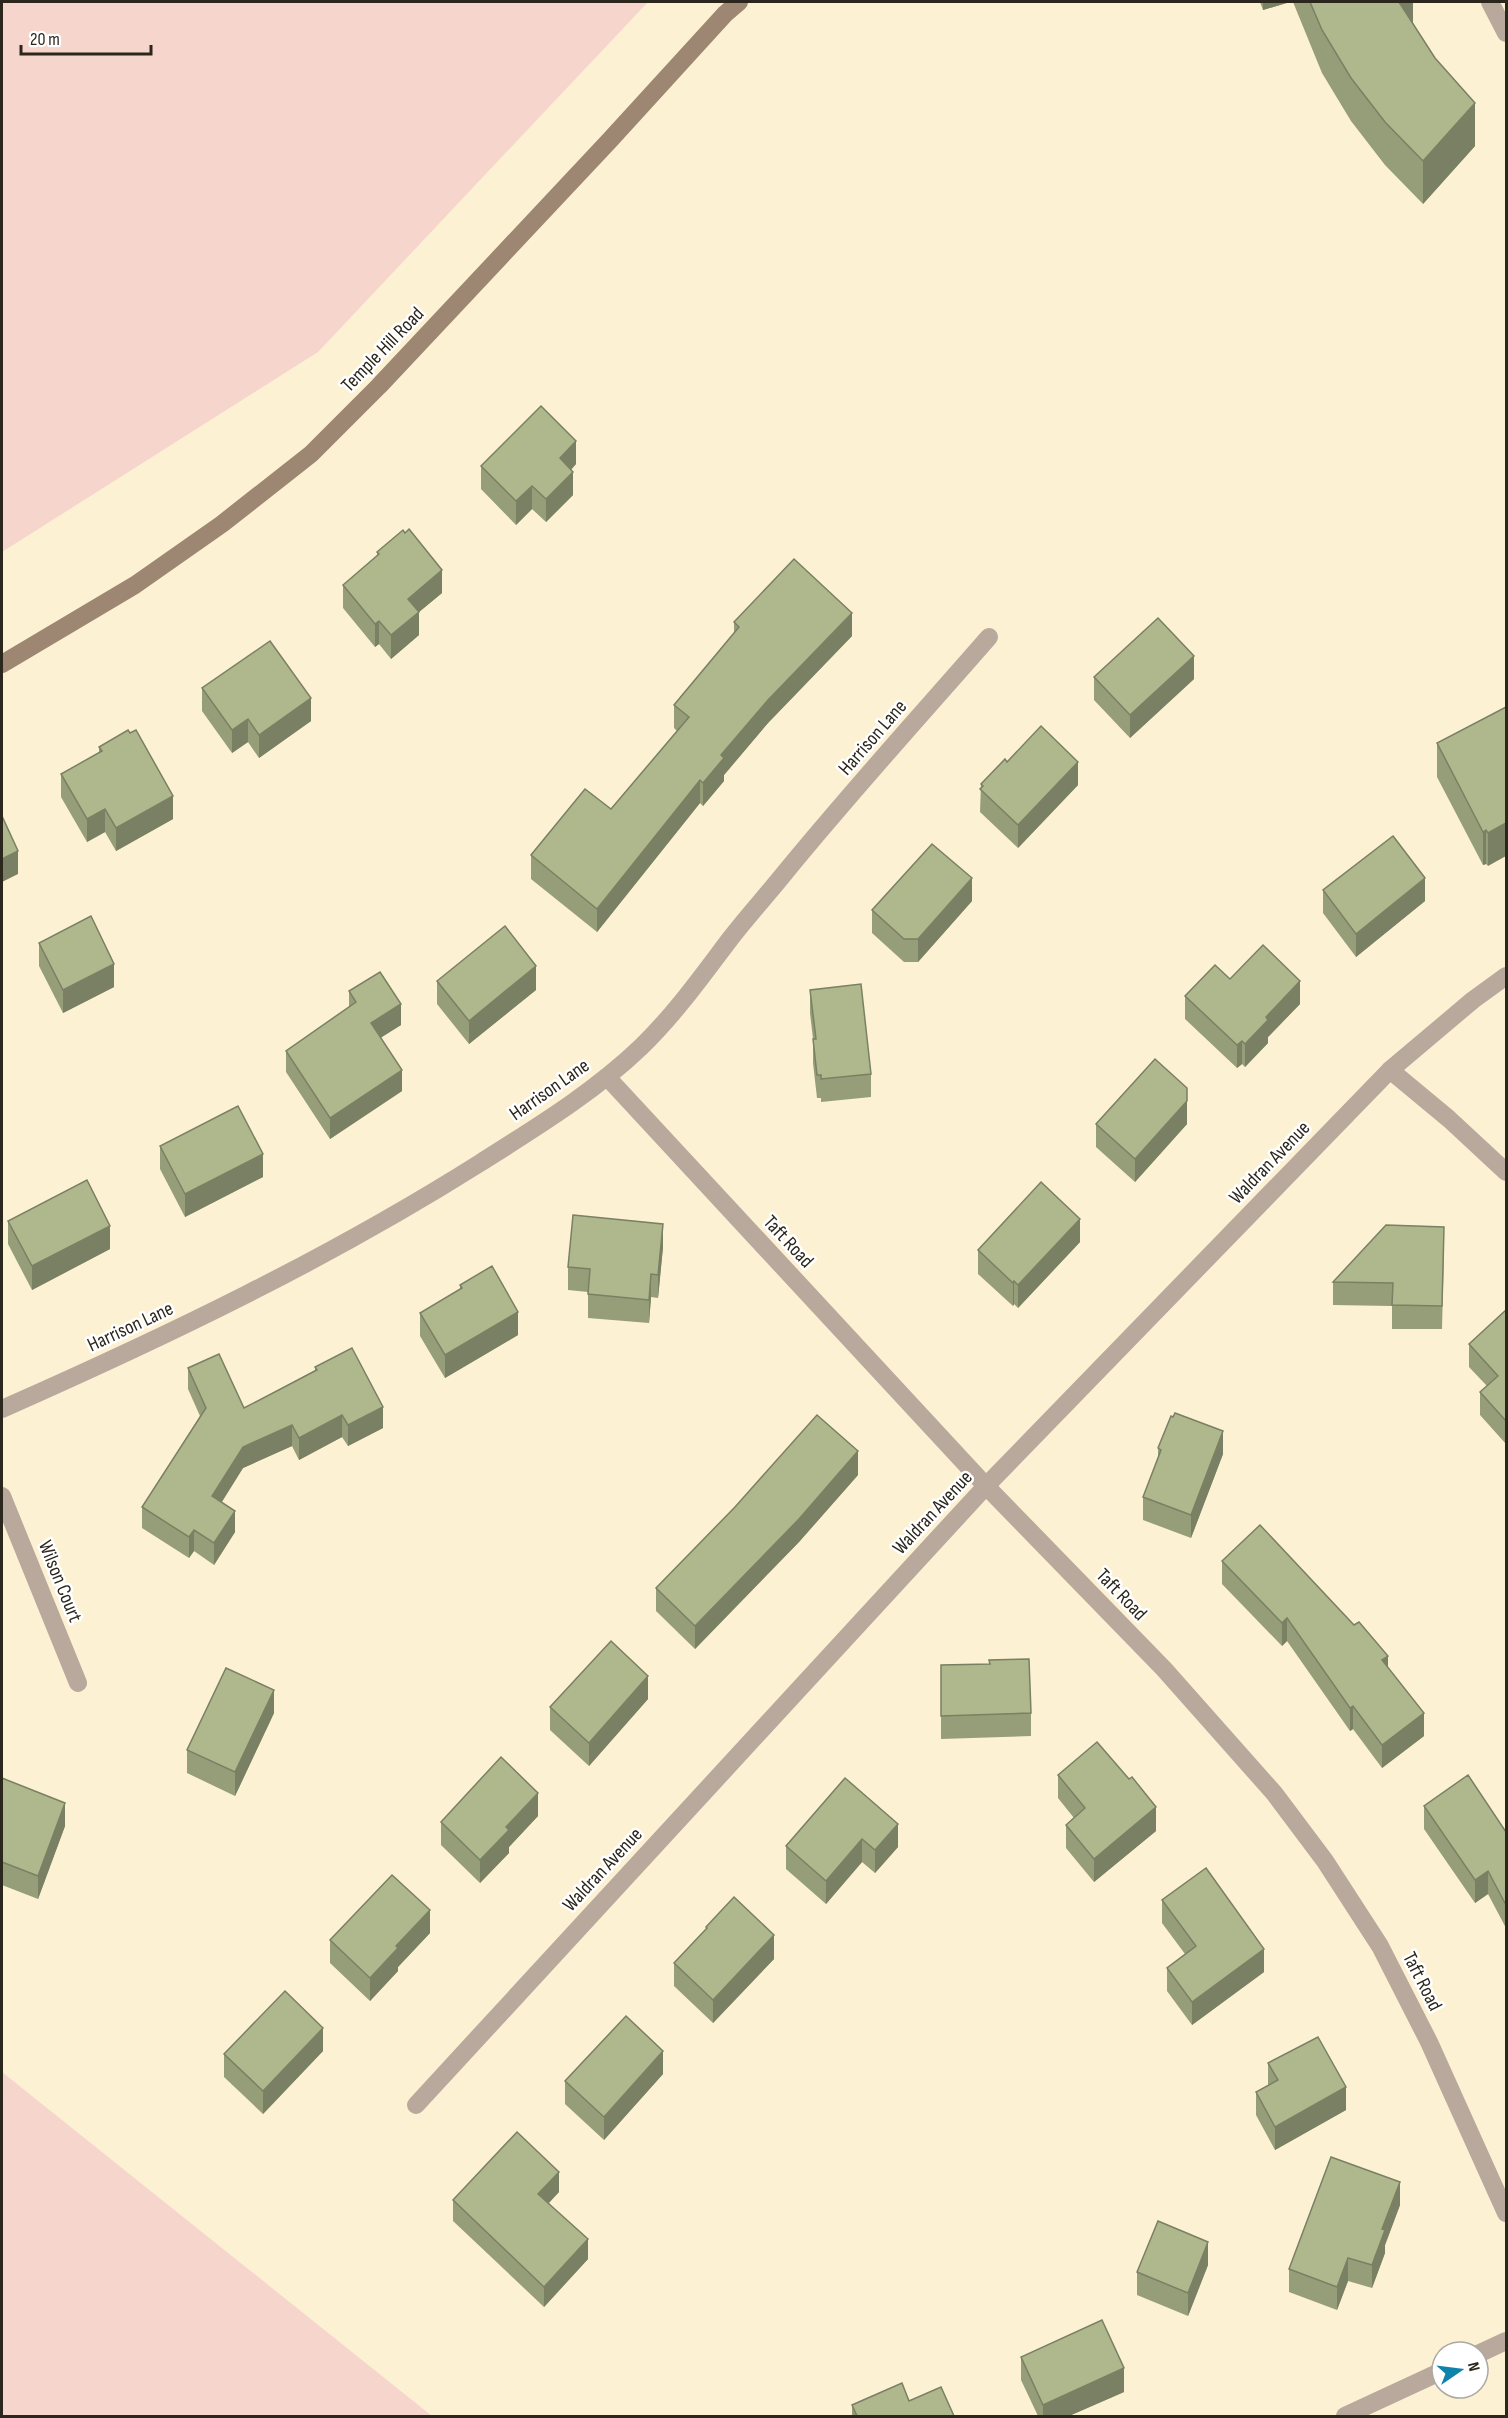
<svg xmlns="http://www.w3.org/2000/svg" width="1508" height="2418" font-family="'Sofia Sans Condensed',sans-serif">
  <style>
    .green { fill: #f6d5cd }
    .lines { fill: none; stroke-linecap: round; stroke-linejoin: round }
    .service { stroke: #b9a99c; stroke-width: 18 }
    .minor { stroke: #b9a99c; stroke-width: 18 }
    .secondary { stroke: #9d8672; stroke-width: 18 }
    .wall { fill: #969d79 }
    .shaded-wall { fill: #7a8063 }
    .building { fill: #afb78d; stroke: #7a8063; stroke-width: 1.5 }
    .labels { text-anchor: middle; stroke-width: 5; stroke-linejoin: round; paint-order: stroke }
    .street-label { font-size: 20px; fill: #2c271c; stroke: #fff }
  </style>
  <rect width="100%" height="100%" fill="#fdf1d4"/>
  <g class="green">
    <path d="M2,2h646l-330,350 -316,200z"/>
    <path d="M2,2072l430,344h-430z"/>
  </g>
  <g class="lines">
    <path class="service" d="M1490,2l16,31"/>
    <g class="minor">
      <path d="M1390,1070l59,49 57,53"/>
      <path d="M607,1077l379,409 178,183 110,124 51,68 55,85 49,96 77,171"/>
      <path d="M2,1409c163,-72 326,-150 478,-246 55,-35 113,-70 161,-116 34,-33 61,-71 89,-108 17,-22 36,-43 53,-64 66,-81 137,-159 206,-238"/>
      <path d="M2,1496l76,187"/>
      <path d="M416,2105l570,-619 404,-416 83,-70 33,-24"/>
      <path d="M1478,2354l28,-13"/>
      <path d="M1345,2416l97,-45"/>
    </g>
    <path class="secondary" d="M2,664l133,-79 87,-61 89,-70 68,-68 231,-246 115,-126 14,-12"/>
  </g>
  <g class="wall">
    <path d="M1260,2h30l-27,8z"/>
    <path d="M1293,2h120v22l62,122 -52,58 -38,-39 -34,-44 -29,-48z"/>
    <path d="M576,464l-5,6 2,25 -27,27 -14,-13 -16,16 -35,-36v-23z"/>
    <path d="M377,552l65,41 -23,19v23l-28,24 -12,-15 -4,3 -32,-39v-23l34,-29z"/>
    <path d="M734,622l118,14 -84,87 -44,52v6l-21,25 -3,-3 -103,129 -66,-53v-24l80,-46 66,-78 -3,-3v-23l60,-72z"/>
    <path d="M1094,677l100,2 -64,59 -36,-38z"/>
    <path d="M202,688l109,33 -52,37 -11,-16 -16,11 -30,-42z"/>
    <path d="M1506,707l-18,159 -2,-2 -3,1 -46,-88v-34z"/>
    <path d="M99,747l74,72 -57,32 -11,-19 -18,10 -26,-45v-23l38,-21z"/>
    <path d="M1007,762l71,23 -60,63 -38,-36 1,-28z"/>
    <path d="M1323,890l102,11 -69,56 -33,-44z"/>
    <path d="M972,901l-54,61h-14l-32,-29v-23z"/>
    <path d="M39,943l75,44 -51,26 -24,-47z"/>
    <path d="M1230,979l70,25 -32,33v6l-23,24 -3,-3 -5,4 -52,-49v-23z"/>
    <path d="M437,981l99,9 -67,54 -32,-40z"/>
    <path d="M810,990l61,84v23l-50,5v-4h-4l-4,-35v-24l-3,-26z"/>
    <path d="M349,991l52,34 -20,12 21,54 -72,48 -44,-67v-21l63,-44z"/>
    <path d="M1096,1124h91l-52,58 -39,-35z"/>
    <path d="M160,1146l103,31 -78,40 -25,-48z"/>
    <path d="M8,1221l102,28 -78,41 -24,-46z"/>
    <path d="M1080,1242l-62,66 -4,-4 -1,2 -35,-32v-24z"/>
    <path d="M663,1247l-5,51 -7,-1 -2,26 -61,-5v-26l-20,-2v-23z"/>
    <path d="M1444,1250l-2,79h-50v-23l-59,-1v-23z"/>
    <path d="M460,1285l58,50 -73,43 -25,-42v-23l40,-24z"/>
    <path d="M1506,1310v134l-26,-29v-23l7,-6 -18,-19v-23z"/>
    <path d="M315,1367l68,61 -35,18 -6,-9 -43,23 -7,-14 -49,22 -21,34 13,30 -21,33 -20,-14 -5,7 -47,-30v-21l58,-91 -12,-27v-21l56,40 71,-38z"/>
    <path d="M1158,1448l65,6 -32,84 -48,-18v-23l15,-39z"/>
    <path d="M858,1475l-59,67 -104,107 -39,-38v-23z"/>
    <path d="M1222,1561l166,106 36,69 -42,32 -29,-39 -3,2 -63,-90 -5,5 -60,-62z"/>
    <path d="M941,1665l90,48v23l-90,3z"/>
    <path d="M648,1699l-59,67 -39,-36v-23z"/>
    <path d="M274,1713l-39,83 -48,-23v-23z"/>
    <path d="M1058,1775l71,4 27,52 -62,51 -28,-34v-23l8,-7 -16,-20z"/>
    <path d="M2,1778l63,48 -27,73 -36,-14z"/>
    <path d="M845,1778l53,69 -23,26 -13,-11 -36,42 -40,-35v-23z"/>
    <path d="M1424,1806l82,26v96l-18,-34 -13,9 -51,-74z"/>
    <path d="M538,1816l-29,31v6l-29,30 -39,-38v-23z"/>
    <path d="M1162,1900l102,72 -72,53 -25,-34v-23l18,-14 -23,-31z"/>
    <path d="M706,1927l68,32 -61,64 -39,-37v-23l32,-33z"/>
    <path d="M430,1933l-32,34v4l-28,30 -40,-38v-23z"/>
    <path d="M323,2051l-60,63 -39,-37v-23z"/>
    <path d="M1268,2063l78,47 -71,40 -19,-35v-23l12,-7z"/>
    <path d="M663,2074l-59,66 -39,-36v-23z"/>
    <path d="M559,2192l-10,11 39,56 -44,48 -91,-86v-21z"/>
    <path d="M1400,2205l-15,40v8l-13,35 -24,-7 -11,29 -48,-18v-23z"/>
    <path d="M1208,2265l-20,51 -51,-21v-23z"/>
    <path d="M1021,2357l103,35 -55,24h-31l-17,-36z"/>
    <path d="M909,2401l45,15h-102v-11z"/>
  </g>
  <g class="shaded-wall">
    <path d="M1263,2h27l-27,8z"/>
    <path d="M1395,2h18v26z"/>
    <path d="M1475,103v43l-52,58v-43z"/>
    <path d="M576,441v23l-16,17v-23z"/>
    <path d="M573,472v23l-27,27v-23z"/>
    <path d="M532,486v23l-16,16v-24z"/>
    <path d="M442,570v23l-23,19v23l-28,24v-24l17,-36z"/>
    <path d="M852,613v23l-84,87 -44,52v6l-21,25v-23l18,-28 47,-55z"/>
    <path d="M379,621v23l-4,3v-23z"/>
    <path d="M1194,656v23l-64,59v-23z"/>
    <path d="M311,698v23l-52,37v-23z"/>
    <path d="M248,719v23l-16,11v-23z"/>
    <path d="M1078,762v23l-60,63v-23z"/>
    <path d="M700,780v23l-103,129v-23z"/>
    <path d="M173,796v23l-57,32v-23z"/>
    <path d="M105,809v23l-18,10v-23z"/>
    <path d="M1506,823v33l-18,10v-33z"/>
    <path d="M1486,830v34l-3,1v-33z"/>
    <path d="M18,851v23l-16,8v-23z"/>
    <path d="M972,878v23l-54,61v-23z"/>
    <path d="M1425,878v23l-69,56v-23z"/>
    <path d="M114,964v23l-51,26v-23z"/>
    <path d="M536,966v24l-67,54v-23z"/>
    <path d="M1300,981v23l-32,33v6l-23,24v-23l21,-27z"/>
    <path d="M401,1004v21l-30,19v-21z"/>
    <path d="M1242,1041v23l-5,4v-23z"/>
    <path d="M402,1070v21l-72,48v-21z"/>
    <path d="M1187,1101v23l-52,58v-23z"/>
    <path d="M263,1154v23l-78,40v-23z"/>
    <path d="M1080,1219v23l-62,66v-23z"/>
    <path d="M663,1224v23l-5,51v-23z"/>
    <path d="M110,1226v23l-78,41v-24z"/>
    <path d="M651,1274v23l-2,26v-23z"/>
    <path d="M1014,1281v23l-1,2v-23z"/>
    <path d="M518,1312v23l-73,43v-23z"/>
    <path d="M383,1407v21l-35,18v-21z"/>
    <path d="M342,1415v22l-43,23v-22z"/>
    <path d="M292,1425v21l-49,22 -31,49v-21l31,-49z"/>
    <path d="M1223,1431v23l-32,84v-23z"/>
    <path d="M858,1451v24l-59,67 -104,107v-23z"/>
    <path d="M235,1511v21l-21,33v-22z"/>
    <path d="M194,1530v21l-5,7v-21z"/>
    <path d="M1287,1618v23l-5,5v-23z"/>
    <path d="M1388,1656v23l-6,-19z"/>
    <path d="M648,1676v23l-59,67v-23z"/>
    <path d="M274,1690v23l-39,83v-24z"/>
    <path d="M1353,1706v23l-3,2v-23z"/>
    <path d="M1424,1713v23l-42,32v-23z"/>
    <path d="M538,1793v23l-29,31v6l-29,30v-23l26,-33z"/>
    <path d="M65,1803v23l-27,73v-23z"/>
    <path d="M1156,1807v24l-62,51v-23z"/>
    <path d="M898,1824v23l-23,26v-23z"/>
    <path d="M862,1839v23l-36,42v-23z"/>
    <path d="M1488,1871v23l-13,9v-23z"/>
    <path d="M430,1910v23l-32,34v4l-28,30v-23l26,-32z"/>
    <path d="M774,1935v24l-61,64v-23z"/>
    <path d="M1264,1949v23l-72,53v-23z"/>
    <path d="M323,2028v23l-60,63v-23z"/>
    <path d="M663,2051v23l-59,66v-23z"/>
    <path d="M1346,2087v23l-71,40v-23z"/>
    <path d="M559,2172v20l-21,22v-20z"/>
    <path d="M1400,2182v23l-15,40v8l-13,35v-23l10,-36z"/>
    <path d="M588,2239v20l-44,48v-20z"/>
    <path d="M1208,2242v23l-20,51v-23z"/>
    <path d="M1348,2258v23l-11,29v-23z"/>
    <path d="M1124,2368v24l-55,24h-26v-11z"/>
  </g>
  <g class="building">
    <path d="M1310,2h89l36,56 40,45 -52,58 -38,-39 -34,-44 -29,-48z"/>
    <path d="M541,406l35,35 -16,17 13,14 -27,27 -14,-13 -16,15 -35,-35z"/>
    <path d="M409,529l33,41 -34,29 11,13 -28,23 -12,-14 -4,3 -32,-39 36,-31 -2,-2 26,-22 2,3z"/>
    <path d="M794,559l58,54 -84,87 -47,55 3,3 -21,25 -3,-3 -103,129 -66,-54 54,-66 26,20 78,-92 -15,-12 65,-78 -5,-5z"/>
    <path d="M1158,618l36,38 -64,59 -36,-38z"/>
    <path d="M270,641l41,57 -52,37 -11,-16 -16,11 -30,-42z"/>
    <path d="M1506,707v116l-18,10 -2,-3 -3,2 -46,-89z"/>
    <path d="M1041,726l37,36 -60,63 -38,-36 3,-3 -2,-2 24,-25 2,3z"/>
    <path d="M128,730l2,3 6,-3 37,66 -57,32 -11,-19 -18,10 -26,-45 41,-23 -3,-4z"/>
    <path d="M2,816l16,35 -16,8z"/>
    <path d="M1393,836l32,42 -69,56 -33,-44z"/>
    <path d="M932,844l40,34 -54,61h-14l-32,-29z"/>
    <path d="M91,916l23,48 -51,26 -24,-47z"/>
    <path d="M505,926l31,40 -67,55 -32,-40z"/>
    <path d="M1263,945l37,36 -34,36 2,3 -23,24 -3,-3 -5,4 -52,-49 30,-31 15,14z"/>
    <path d="M380,972l21,32 -30,19 31,47 -72,48 -44,-67 70,-49 -7,-11z"/>
    <path d="M861,984l10,90 -50,5v-4h-4l-4,-36h3l-6,-49z"/>
    <path d="M1155,1059l32,29v13l-52,58 -39,-35z"/>
    <path d="M238,1106l25,48 -78,40 -25,-48z"/>
    <path d="M87,1180l23,46 -78,40 -24,-45z"/>
    <path d="M1041,1182l39,37 -62,66 -4,-4 -1,2 -35,-33z"/>
    <path d="M573,1215l90,9 -5,51 -7,-1 -2,26 -61,-6 2,-25 -22,-2z"/>
    <path d="M1386,1225l58,2 -2,79 -50,-1 1,-22 -60,-1z"/>
    <path d="M492,1266l26,46 -73,43 -25,-42 42,-25 -2,-3z"/>
    <path d="M1506,1310v111l-26,-29 18,-16 -29,-32z"/>
    <path d="M352,1348l31,59 -35,18 -6,-10 -43,23 -7,-13 -49,22 -31,49 23,15 -21,32 -20,-13 -5,7 -47,-30 64,-99 -18,-40 31,-14 25,54 73,-38 -2,-3z"/>
    <path d="M1175,1413l48,18 -32,84 -48,-18 18,-47 -3,-2 13,-32 2,1z"/>
    <path d="M817,1415l41,36 -59,68 -104,107 -39,-38 79,-81z"/>
    <path d="M1260,1525l94,100 5,-3 29,34 -6,4 42,53 -42,32 -29,-39 -3,2 -63,-90 -5,5 -60,-62z"/>
    <path d="M611,1641l37,35 -59,67 -39,-36z"/>
    <path d="M1029,1659l2,54 -90,3v-51l49,-1 -1,-4z"/>
    <path d="M226,1668l48,22 -39,82 -48,-22z"/>
    <path d="M1097,1742l32,37 3,-2 24,30 -62,52 -28,-34 19,-17 -27,-33z"/>
    <path d="M501,1757l37,36 -32,34 3,3 -29,30 -39,-38z"/>
    <path d="M1468,1775l38,57v73l-18,-34 -13,9 -51,-74z"/>
    <path d="M2,1778l63,25 -27,73 -36,-14z"/>
    <path d="M845,1778l53,46 -23,26 -13,-11 -36,42 -40,-35z"/>
    <path d="M1206,1868l58,81 -72,53 -25,-34 29,-22 -34,-46z"/>
    <path d="M392,1875l38,35 -34,36 2,2 -28,30 -40,-38z"/>
    <path d="M734,1897l40,38 -61,65 -39,-37 33,-35 -1,-1z"/>
    <path d="M285,1991l38,37 -60,63 -39,-37z"/>
    <path d="M626,2016l37,35 -59,66 -39,-36z"/>
    <path d="M1318,2037l28,50 -71,40 -19,-35 22,-12 -10,-17z"/>
    <path d="M517,2132l42,40 -21,22 50,45 -44,48 -91,-87z"/>
    <path d="M1331,2157l69,25 -18,47 3,1 -13,35 -24,-7 -11,29 -48,-18z"/>
    <path d="M1158,2221l50,21 -20,51 -51,-21z"/>
    <path d="M1102,2320l22,48 -81,37 -22,-48z"/>
    <path d="M902,2383l7,18 32,-14 13,29h-97l-5,-11z"/>
  </g>
  <g class="labels">
    <g class="street-label">
      <text transform="translate(382 349) rotate(-46)" y="7">Temple Hill Road</text>
      <text transform="translate(872 737) rotate(-49)" y="7">Harrison Lane</text>
      <text transform="translate(549 1089) rotate(-35)" y="7">Harrison Lane</text>
      <text transform="translate(1269 1162) rotate(-46)" y="7">Waldran Avenue</text>
      <text transform="translate(789 1241) rotate(47)" y="7">Taft Road</text>
      <text transform="translate(130 1326) rotate(-25)" y="7">Harrison Lane</text>
      <text transform="translate(932 1512) rotate(-47)" y="7">Waldran Avenue</text>
      <text transform="translate(61 1581) rotate(68)" y="7">Wilson Court</text>
      <text transform="translate(1122 1594) rotate(46)" y="7">Taft Road</text>
      <text transform="translate(602 1869) rotate(-47)" y="7">Waldran Avenue</text>
      <text transform="translate(1423 1981) rotate(63)" y="7">Taft Road</text>
    </g>
  </g>
  <rect width="1508" height="2418" fill="none" stroke="#2c271c" stroke-width="6"/>
  <g transform="translate(1460 2370) rotate(76)"><circle r="28" fill="#ffffff" stroke="#aba9a4" stroke-width="1.5"/>
  <path d="M0-4.5L10 22L0 15L-10 22Z" fill="#0f84aa"/>
  <text y="-9" font-size="16" font-weight="bold" text-anchor="middle" fill="#2c271c">N</text>
  </g>
  <path d="M21 45v9h130v-9" fill="none" stroke="#2c271c" stroke-width="3"/>
  <text x="30" y="45" font-size="18" fill="#2c271c" stroke="#ffffff" stroke-width="4.5" paint-order="stroke">20 m</text>
</svg>
